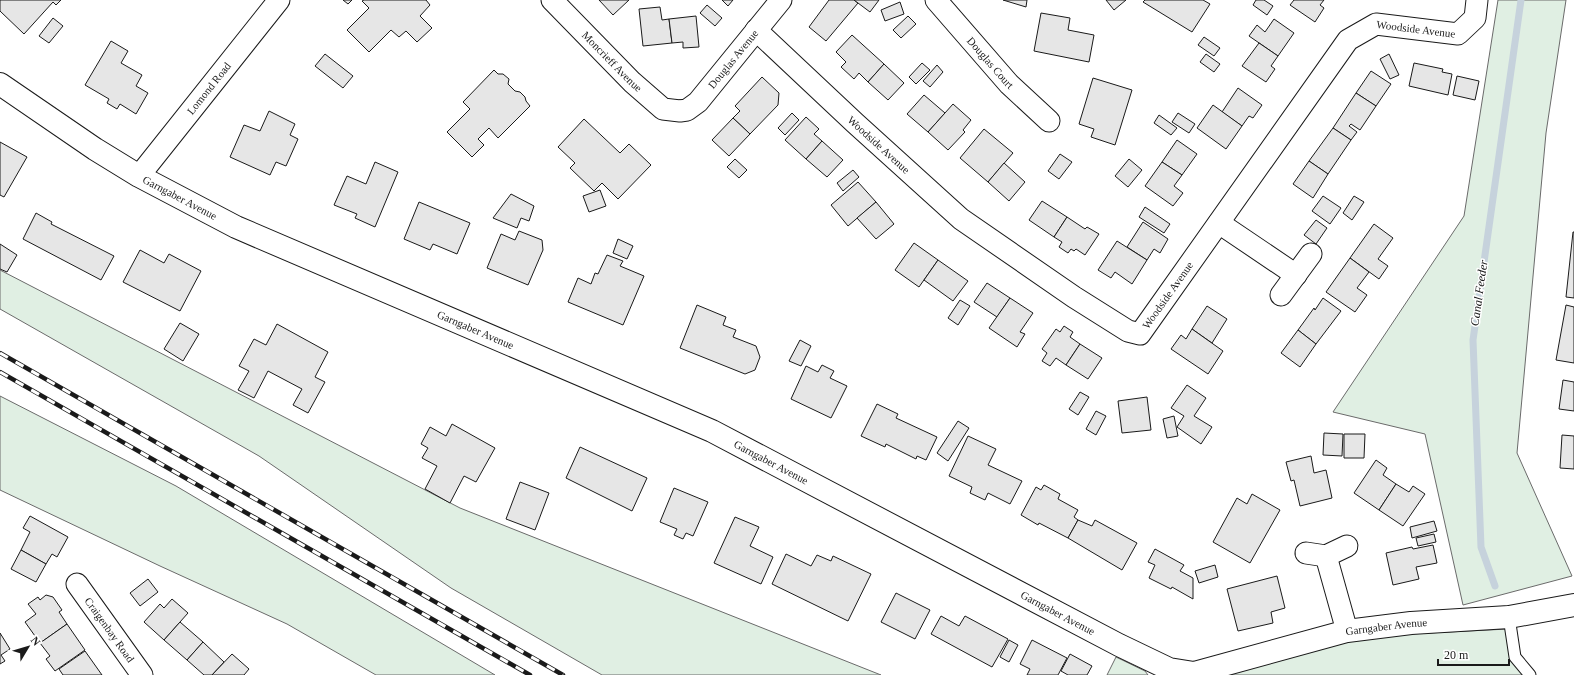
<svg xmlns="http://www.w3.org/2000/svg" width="1574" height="675" font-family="Georgia,serif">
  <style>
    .green { fill: #e0efe3; stroke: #6a6a6a }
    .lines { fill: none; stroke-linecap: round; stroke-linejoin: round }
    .stream { stroke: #c6d2dc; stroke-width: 7 }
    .building { fill: #e6e6e6; stroke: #1a1a1a }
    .lane-casing { stroke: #1a1a1a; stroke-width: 13 }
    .street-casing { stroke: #1a1a1a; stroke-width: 23 }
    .secondary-casing { stroke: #1a1a1a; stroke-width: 24 }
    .lane { stroke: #fff; stroke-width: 11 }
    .street { stroke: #fff; stroke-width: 21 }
    .secondary { stroke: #fff; stroke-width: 22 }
    .rail-casing { stroke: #1a1a1a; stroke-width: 4.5 }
    .rail { stroke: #fff; stroke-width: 3; stroke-dasharray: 9; stroke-linecap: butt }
    .labels { text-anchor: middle; stroke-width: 3; stroke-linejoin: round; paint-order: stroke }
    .street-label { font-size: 11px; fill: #1a1a1a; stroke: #fff }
    .water-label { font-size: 12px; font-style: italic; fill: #1a1a1a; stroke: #fff }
  </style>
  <rect width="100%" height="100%" fill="#fff"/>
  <g class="green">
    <path d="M1498,0h68l-20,133 -29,320 55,123 -109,29 -38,-171 -92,-22 131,-196z"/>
    <path d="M0,270l460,238 421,167h-279l-151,-87 -192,-132 -259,-147z"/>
    <path d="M0,396l176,90 319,189h-119l-89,-51 -127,-58 -160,-76z"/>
    <path d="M1508,629l19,46h-303l124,-38z"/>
    <path d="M1116,657l29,14 3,4h-41z"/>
  </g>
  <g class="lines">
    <path class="stream" d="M1495,586l-14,-39 -8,-207 48,-340"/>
  </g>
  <g class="building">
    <path d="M0,0h61l-5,5 -3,-3 -29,32 -24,-23z"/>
    <path d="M343,0h9l-4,4z"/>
    <path d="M364,0h62l4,5 -10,11 12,12 -15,14 -11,-11 -7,6 -8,-7 -22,22 -22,-22 22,-22 -7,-7z"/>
    <path d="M599,0h30l-16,15z"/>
    <path d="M722,0h11l-5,6z"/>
    <path d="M829,0h25l4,3 -32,38 -17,-14z"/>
    <path d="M854,0h25l-9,12z"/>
    <path d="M1003,0h24l-1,7z"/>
    <path d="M1106,0h20l-12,10z"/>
    <path d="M1145,0h58l7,4 -18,28 -49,-30z"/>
    <path d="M1256,0h8l9,6 -6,9 -14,-10z"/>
    <path d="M1294,0h30l-4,5 4,3 -9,14 -25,-17z"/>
    <path d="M900,2l4,12 -19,7 -4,-11z"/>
    <path d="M707,5l15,13 -7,8 -15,-13z"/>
    <path d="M660,7l2,13 7,-1 3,24 -29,3 -4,-37z"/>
    <path d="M1041,13l29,5 -2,12 26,5 -5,27 -55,-11z"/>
    <path d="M696,16l3,31 -16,1v-6l-11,1 -3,-24z"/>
    <path d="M908,16l8,8 -15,14 -8,-8z"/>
    <path d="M53,18l10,8 -14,17 -10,-7z"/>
    <path d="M1274,19l20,14 -16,23 -29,-20 8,-11 8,7z"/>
    <path d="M852,35l32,29 -16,18 -9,-9 -5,6 -13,-12 5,-5 -10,-10z"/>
    <path d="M1204,37l16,11 -6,8 -16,-11z"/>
    <path d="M111,41l17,10 -7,12 21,12 -6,11 12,7 -12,21 -16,-10 -3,5 -10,-6 2,-4 -24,-14z"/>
    <path d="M1259,43l19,13 -7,10 4,3 -9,13 -24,-16z"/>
    <path d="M325,54l28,22 -10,12 -28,-22z"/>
    <path d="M1206,54l14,10 -6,8 -14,-10z"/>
    <path d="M1389,54l10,21 -9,4 -10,-20z"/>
    <path d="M922,63l8,7 -14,14 -7,-7z"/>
    <path d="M1414,63l29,6 -1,3 10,2 -4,21 -39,-9z"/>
    <path d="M884,64l20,19 -16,17 -20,-18z"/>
    <path d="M937,65l6,7 -13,15 -7,-6z"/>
    <path d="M494,70l4,4h5l6,5 -1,5 7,7 5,1 5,5 1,4 4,5 -32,32 -9,-10 -11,11 6,6 -12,12 -25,-25 23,-23 -7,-7z"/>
    <path d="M1371,71l20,13 -15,22 -20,-13z"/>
    <path d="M1457,76l22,5 -4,19 -22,-5z"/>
    <path d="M762,77l17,16 -1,12 -28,29 -17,-16 7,-7 -5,-5z"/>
    <path d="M1093,78l39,12 -17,55 -24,-8 3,-8 -15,-5z"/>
    <path d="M1238,88l24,17 -9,13 -4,-2 -7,10 -20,-14z"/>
    <path d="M1356,93l20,13 -16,24 -9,-6 -2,2 8,6 -6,8 -18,-12z"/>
    <path d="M924,95l21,18 -17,19 -21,-18z"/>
    <path d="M953,104l18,16 -8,10 2,2 -17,18 -20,-18z"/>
    <path d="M1213,105l29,21 -16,23 -29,-21z"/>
    <path d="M269,111l26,13 -5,11 8,4 -12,27 -10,-4 -6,13 -40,-18 14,-32 16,6z"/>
    <path d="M792,113l7,7 -14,15 -7,-7z"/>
    <path d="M1178,113l17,11 -6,9 -17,-11z"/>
    <path d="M1159,115l18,13 -6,7 -17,-12z"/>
    <path d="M806,117l13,12 -5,5 8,7 -16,18 -21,-19z"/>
    <path d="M733,118l17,16 -21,22 -17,-16z"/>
    <path d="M584,119l36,34 9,-9 22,21 -33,34 -16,-16 -8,8 -24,-23 5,-5 -17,-16z"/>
    <path d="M1333,128l18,12 -23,34 -19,-13z"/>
    <path d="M984,129l29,24 -25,29 -28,-24z"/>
    <path d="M1177,140l20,14 -15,21 -20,-13z"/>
    <path d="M822,141l21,19 -16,17 -21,-18z"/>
    <path d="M0,142l27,15 -23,40 -4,-2z"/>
    <path d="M1060,154l12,8 -13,17 -11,-8z"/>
    <path d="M735,159l12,11 -8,8 -12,-11z"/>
    <path d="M1129,159l13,11 -14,17 -13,-11z"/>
    <path d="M1309,161l19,13 -15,24 -20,-14z"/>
    <path d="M375,162l23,10 -23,55 -20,-9 2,-4 -23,-9 13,-29 19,8z"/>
    <path d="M1162,162l20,13 -8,11 9,7 -10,13 -28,-20z"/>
    <path d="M1004,163l21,19 -16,19 -21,-19z"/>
    <path d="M853,170l6,7 -16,14 -6,-8z"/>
    <path d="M858,182l18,20 -28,24 -17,-21z"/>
    <path d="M600,190l6,16 -17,6 -6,-16z"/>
    <path d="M511,194l23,12 -5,15 -8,-3 -4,10 -24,-10z"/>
    <path d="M1323,196l18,12 -11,16 -18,-13z"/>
    <path d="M1354,196l10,6 -12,18 -9,-7z"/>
    <path d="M1042,201l25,16 -13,20 -25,-17z"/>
    <path d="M419,202l51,21 -13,31 -24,-10 -3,6 -26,-11z"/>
    <path d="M876,202l18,22 -18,15 -19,-21z"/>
    <path d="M1145,207l25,17 -6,9 -25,-16z"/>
    <path d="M36,213l16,9 -1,2 63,32 -13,24 -78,-41z"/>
    <path d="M1067,217l18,12 2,-2 12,7 -14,21 -9,-6 -2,2 -3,-2 -3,4 -9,-6 3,-5 -8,-5z"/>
    <path d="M1316,220l11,8 -11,16 -12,-9z"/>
    <path d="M1143,222l25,17 -8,14 -6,-4 -7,11 -20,-13z"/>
    <path d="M1374,224l19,14 -15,21 10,7 -9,13 -29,-21z"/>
    <path d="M519,231l23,9 1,10 -15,35 -41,-17 14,-34 14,6z"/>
    <path d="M1573,232h1v66l-8,-1z"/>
    <path d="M618,239l15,7 -6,13 -14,-6z"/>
    <path d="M1117,241l30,19 -15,24 -17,-12 -4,6 -13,-8z"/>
    <path d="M914,243l24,17 -19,27 -24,-17z"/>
    <path d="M0,244l17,11 -10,17 -7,-3z"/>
    <path d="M140,250l24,13 5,-9 32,17 -21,40 -57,-29z"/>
    <path d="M607,255l16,6 -3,5 24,10 -21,49 -55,-23 10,-24 13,6 4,-11 3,1z"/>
    <path d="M1350,258l19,14 -12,16 10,7 -12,17 -29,-20z"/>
    <path d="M938,260l30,21 -15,20 -29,-21z"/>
    <path d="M987,283l23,15 -13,19 -23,-15z"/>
    <path d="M1010,298l23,15 -13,19 5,2 -8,13 -28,-19z"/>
    <path d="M1323,298l18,13 -25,33 -18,-14 16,-22 1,2z"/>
    <path d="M960,300l10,6 -12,19 -10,-7z"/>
    <path d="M697,305l29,12 -3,8 13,5 -3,7 23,9 4,11 -5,13 -10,4 -65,-26z"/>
    <path d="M1566,305l8,2v56l-18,-3z"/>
    <path d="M1207,306l20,13 -15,24 -20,-14z"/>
    <path d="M180,323l19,11 -16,27 -19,-12z"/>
    <path d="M277,324l51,28 -13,25 10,5 -17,31 -15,-8 9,-16 -34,-18 -14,27 -16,-8 11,-19 -10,-5 15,-27 12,6z"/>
    <path d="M1064,326l9,6 -3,5 10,7 -14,21 -10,-7 -6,8 -8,-5 5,-8 -5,-4 14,-20 4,3z"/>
    <path d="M1192,329l31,22 -15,23 -37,-25 10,-14 5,4z"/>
    <path d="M1298,330l18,14 -16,23 -19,-14z"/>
    <path d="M800,340l11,6 -10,20 -12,-5z"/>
    <path d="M1080,344l22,14 -14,21 -22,-14z"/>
    <path d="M822,365l12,6 -4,7 17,8 -16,32 -40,-19 15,-33 12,6z"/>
    <path d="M1563,380l11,2v29l-15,-2z"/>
    <path d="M1187,385l19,13 -12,18 18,11 -11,17 -24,-17 7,-11 -13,-8z"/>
    <path d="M1080,392l9,5 -11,18 -9,-6z"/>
    <path d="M1147,397l4,33 -29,3 -4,-32z"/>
    <path d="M877,404l21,10 -2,4 41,19 -11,23 -9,-4 -1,3 -30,-15 -1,3 -24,-11z"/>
    <path d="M1096,411l10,5 -10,19 -10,-6z"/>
    <path d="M1174,416l4,20 -11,2 -4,-19z"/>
    <path d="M958,421l11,7 -21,33 -11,-8z"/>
    <path d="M452,424l43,24 -19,34 -12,-6 -14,27 -25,-14 12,-23 -15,-8 6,-10 -7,-4 9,-17 16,9z"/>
    <path d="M1324,433l19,1 -1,22 -19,-1z"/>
    <path d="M1344,434h21l-1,24h-20z"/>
    <path d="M1562,435l12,1v33l-14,-1z"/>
    <path d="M968,436l28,13 -8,16 34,16 -12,23 -22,-11 -3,7 -15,-7 2,-6 -23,-11z"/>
    <path d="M580,447l67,31 -15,33 -66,-33z"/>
    <path d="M1311,456l3,17 12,-3 6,28 -32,8 -6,-26 -3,1 -5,-19z"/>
    <path d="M1376,460l11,8 -4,7 13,9 -17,26 -25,-17z"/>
    <path d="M520,482l29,11 -14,37 -29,-11z"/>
    <path d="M1396,484l13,8 4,-6 12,8 -22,32 -24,-16z"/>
    <path d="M1044,485l16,9 -2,5 20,11 -4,7 4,3 -10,18 -29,-15 -1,2 -17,-10 15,-28 5,3z"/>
    <path d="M674,488l34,14 -15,34 -7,-3 -3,6 -9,-4 3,-6 -17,-7z"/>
    <path d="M1252,494l28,16 -30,53 -37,-21 24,-44 10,6z"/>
    <path d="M30,516l38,21 -11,20 -5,-3 -6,10 -25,-14 9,-18 -7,-4z"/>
    <path d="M735,517l24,10 -9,19 23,11 -12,27 -47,-21z"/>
    <path d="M1078,520l14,6 3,-6 42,23 -15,27 -54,-32z"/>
    <path d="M1434,521l3,10 -25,7 -2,-11z"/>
    <path d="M1434,534l2,8 -18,4 -2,-8z"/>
    <path d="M1433,545l4,18 -21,4 3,12 -26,6 -7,-32 26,-6 1,2z"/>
    <path d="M1155,549l29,16 -4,6 13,7v21l-21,-12 -1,2 -22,-11 6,-13 -7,-3z"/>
    <path d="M21,550l25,14 -10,18 -25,-13z"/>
    <path d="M786,554l25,12 6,-11 14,6 2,-5 38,18 -23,47 -76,-37z"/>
    <path d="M1215,565l3,12 -19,6 -4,-12z"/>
    <path d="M1277,576l8,32 -14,4 2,11 -35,8 -11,-42z"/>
    <path d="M148,579l10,13 -18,14 -10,-13z"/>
    <path d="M896,593l34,17 -15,29 -34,-17z"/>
    <path d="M46,595l7,2 9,13 -3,2 8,12 -27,19 -15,-21 11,-8 -8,-10 10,-7 2,3z"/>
    <path d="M172,599l16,14 -24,27 -20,-18 16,-18 4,4z"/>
    <path d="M941,616l18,10 6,-10 43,23 -16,28 -61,-33z"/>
    <path d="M180,622l23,20 -16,18 -23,-20z"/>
    <path d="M67,624l18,26 -30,21 -9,-12 4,-3 -10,-13z"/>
    <path d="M0,633l10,16 -9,6 4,6 -5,3z"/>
    <path d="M1009,640l9,5 -9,17 -9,-5z"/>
    <path d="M1032,640l35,18 -9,17h-31l3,-6 -10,-5z"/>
    <path d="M203,642l21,20 -12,13h-8l-17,-15z"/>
    <path d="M85,651l17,24h-39l-4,-6z"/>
    <path d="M232,654l17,15 -5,6h-32z"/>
    <path d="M1070,654l22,12 -5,9h-19l-7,-4z"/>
  </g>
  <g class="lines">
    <defs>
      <path id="lane" d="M1509,617l6,40 15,18"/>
      <g id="street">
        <path id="s1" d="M552,0l80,82 31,27 17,2 7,-1 11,-8 83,-102"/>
        <path id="s2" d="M936,0l73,84 40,37"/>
        <path id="s3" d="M756,30l99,93 106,96 113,78 54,34 12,3 208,-294 28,-16 82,10 17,-16 2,-18"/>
        <path id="s4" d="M139,176l140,-176"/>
        <path d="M1219,223l77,52"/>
        <path d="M1281,295l30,-41"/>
        <path d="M1306,553l20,3 21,-10"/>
        <path d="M1326,556l21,75"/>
        <path id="s5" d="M77,584l65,91"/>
      </g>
      <g id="secondary">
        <path id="s6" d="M0,84l95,65 44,27 97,51 476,204 407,214 50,24 25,4 153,-42 64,-8 98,-6 65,-12"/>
      </g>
    </defs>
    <use href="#lane" class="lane-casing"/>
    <use href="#street" class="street-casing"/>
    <use href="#secondary" class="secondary-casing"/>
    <use href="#lane" class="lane"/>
    <use href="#street" class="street"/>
    <use href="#secondary" class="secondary"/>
    <defs>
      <g id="rail">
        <path d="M0,353l563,322"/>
        <path d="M0,372l530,303"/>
      </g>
    </defs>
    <use href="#rail" class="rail-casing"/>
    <use href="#rail" class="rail"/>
  </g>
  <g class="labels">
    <g class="street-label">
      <text dy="4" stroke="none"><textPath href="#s3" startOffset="925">Woodside Avenue</textPath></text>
      <text dy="4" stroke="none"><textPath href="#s1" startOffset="249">Douglas Avenue</textPath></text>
      <text dy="4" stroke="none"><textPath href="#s1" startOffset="86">Moncrieff Avenue</textPath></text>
      <text dy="4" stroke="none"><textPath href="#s2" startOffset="83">Douglas Court</textPath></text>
      <text dy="4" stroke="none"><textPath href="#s4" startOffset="112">Lomond Road</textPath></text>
      <text dy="4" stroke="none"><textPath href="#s3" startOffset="168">Woodside Avenue</textPath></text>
      <text dy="4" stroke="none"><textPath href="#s6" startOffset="213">Garngaber Avenue</textPath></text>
      <text dy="4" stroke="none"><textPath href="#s3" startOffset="540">Woodside Avenue</textPath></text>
      <text dy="4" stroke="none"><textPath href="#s6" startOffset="537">Garngaber Avenue</textPath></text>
      <text dy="4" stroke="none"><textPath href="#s6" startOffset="861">Garngaber Avenue</textPath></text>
      <text dy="4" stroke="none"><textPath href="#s6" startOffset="1185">Garngaber Avenue</textPath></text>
      <text dy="4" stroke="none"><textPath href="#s6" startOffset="1533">Garngaber Avenue</textPath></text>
      <text dy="4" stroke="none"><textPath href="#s5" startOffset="56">Craigenbay Road</textPath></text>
    </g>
    <g class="water-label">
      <text transform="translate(1479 293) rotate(-82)" y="4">Canal Feeder</text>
    </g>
  </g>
  <g transform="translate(28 647) rotate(52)" stroke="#ffffff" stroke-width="3" paint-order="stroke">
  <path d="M0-3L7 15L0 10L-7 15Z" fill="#1a1a1a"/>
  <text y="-6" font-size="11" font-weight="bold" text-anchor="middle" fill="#1a1a1a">N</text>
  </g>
  <path d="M1438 659v6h71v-6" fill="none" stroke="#1a1a1a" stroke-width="2"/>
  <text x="1444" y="659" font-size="12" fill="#1a1a1a" stroke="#ffffff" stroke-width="3" paint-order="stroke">20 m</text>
</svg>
